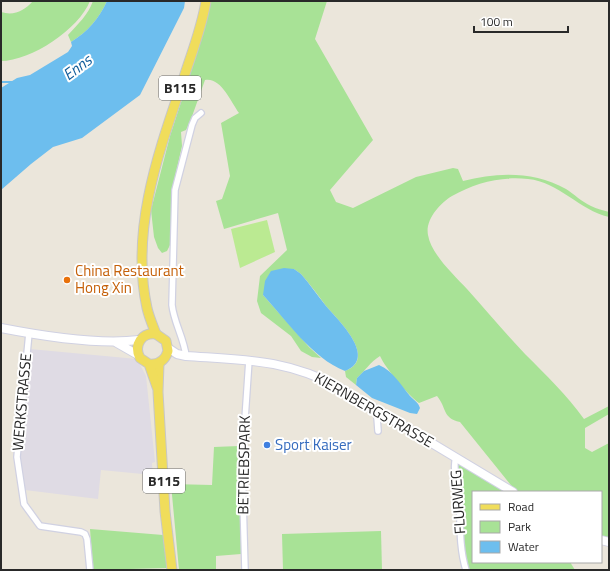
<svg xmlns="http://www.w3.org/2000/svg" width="610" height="571" font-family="'Titillium Web',sans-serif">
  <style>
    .industrial { fill: #dfdbe4 }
    .green { fill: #a8e296 }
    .pitch { fill: #bbea92 }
    .water { fill: #6dbeee }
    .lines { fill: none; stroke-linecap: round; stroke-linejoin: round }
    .stream { stroke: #6dbeee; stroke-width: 2 }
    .street-casing { stroke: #d0d1e2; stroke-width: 8 }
    .secondary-casing { stroke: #d0d1e2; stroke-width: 10 }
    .primary-casing { stroke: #c7c7c7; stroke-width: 11 }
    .street { stroke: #fff; stroke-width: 5.5 }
    .secondary { stroke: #fff; stroke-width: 8 }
    .primary { stroke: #f0dd5b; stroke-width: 9 }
    .food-dot { fill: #e8710a; stroke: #fff; stroke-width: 1.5 }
    .shop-dot { fill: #3f7fe0; stroke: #fff; stroke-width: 1.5 }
    .labels { text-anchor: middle; stroke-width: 4; stroke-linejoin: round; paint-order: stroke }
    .shield { fill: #fff; stroke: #696969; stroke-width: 1 }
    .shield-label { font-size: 14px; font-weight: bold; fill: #292929 }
    .food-label { font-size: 15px; fill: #c56008; stroke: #fff; text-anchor: start }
    .street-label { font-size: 15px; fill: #292929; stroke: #fff }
    .shop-label { font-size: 15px; fill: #366cbe; stroke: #fff; text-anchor: start }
    .water-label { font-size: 16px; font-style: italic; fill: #0d5a99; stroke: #fff }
  </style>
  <rect width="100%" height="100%" fill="#ebe6db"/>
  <path class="industrial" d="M30,349l107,10 9,17 9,86 -3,1 1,12 -52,-5 -3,29 -73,-9 -7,-38z"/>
  <g class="green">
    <path d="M33,1h57c-11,28 -59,60 -89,60v-49c13,4 23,-1 32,-11z"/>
    <path d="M93,1h14c-8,18 -20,31 -36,41l-3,-7c10,-11 20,-20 25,-34z"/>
    <path d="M211,1h116l-12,38 58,101 -43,50 6,12 17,6 63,-31 37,-9 5,1 5,12c34,-9 71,-10 103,8 8,5 16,13 25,17 6,3 12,4 18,6v5c-30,-7 -50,-35 -81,-38 -27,-3 -53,4 -76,17 -12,7 -27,24 -24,39 3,19 26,40 39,54 19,21 38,44 58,65 21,21 42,41 59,65l25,-13v8l-24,14v20l7,4 17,-9v95l-8,-2v-44h-82l-5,-3 -54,-67c-18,-4 -13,-14 -23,-26l-18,7c-12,-9 -33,-34 -39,-47 -10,6 -15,15 -23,22l-1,7 -10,-8 -1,-6c34,-13 -8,-52 -19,-65 -8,-11 -16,-22 -25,-32l-7,-5 -31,26 46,52 12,11 -9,-1 -11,-6 -10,-15 -30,-23 -4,-12 3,-25 27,-26 -9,-37 -54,16 -8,-28 6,-2 8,-23 -9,-53 18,-10c-8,-11 -18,-36 -34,-33l-15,42 -4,8 -5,2 1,14 -9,40 -3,59 -3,6 -5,2 -4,-5 -4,-11 -3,-27 19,-74 29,-89z"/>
    <path d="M239,446l2,108 -25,2v13l-37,1 -8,-86 41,1 2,-38z"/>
    <path d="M461,464l47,28h-35v70h97l5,8h-106l-6,-23 -1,-51 -5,-29 1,-2z"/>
    <path d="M90,529l73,6 4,33 -74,2z"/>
    <path d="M381,531l1,39h-99l-1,-36z"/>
  </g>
  <path class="pitch" d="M267,220l8,32 -35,16 -9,-39z"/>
  <g class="water">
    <path d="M107,1h78l-1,7 -44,87 -58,43 -29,9 -22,17 -30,26v-102l16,-10 13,-3 38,-23 4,-6 -1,-4c16,-10 28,-23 36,-41z"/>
    <path d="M284,268l10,1 7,5c9,10 16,21 25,32 11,13 53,52 19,65 -33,-13 -58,-50 -82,-76l2,-14 6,-10z"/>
    <path d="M379,365c15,7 21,19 31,31 5,5 8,6 10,12l-3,6 -7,-1 -38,-15 -16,-13 1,-7 7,-7z"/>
  </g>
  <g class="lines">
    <path class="stream" d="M1,82h11"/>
    <defs>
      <g id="street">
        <path d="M29,333l-12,124 7,47 16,22 41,6 4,2 2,5 3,31"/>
        <path d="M186,356c-2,-18 -12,-33 -14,-51l3,-115 17,-65 3,-7 6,-5"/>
        <path d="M378,431l-1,-14 3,-5"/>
        <path d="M456,458c-4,10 2,23 3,34 2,26 -1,52 7,78"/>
        <path d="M245,570l-3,-107 7,-103"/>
      </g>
      <g id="secondary">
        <path d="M1,328c41,8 98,17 138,12"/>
        <path d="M117,343l21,12"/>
        <path d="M168,348l9,6 9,2c58,4 101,3 154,32l173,104"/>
        <path d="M601,540l8,2"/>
      </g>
      <g id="primary">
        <path d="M156,334c-3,-8 -7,-17 -9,-26 -17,-79 12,-157 37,-231 8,-25 18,-50 22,-76"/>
        <path d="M159,363l-1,29 7,119 7,59"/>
        <path d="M149,364c9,1 16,-3 19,-13l-2,-10 -10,-7c-14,-2 -23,11 -16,24l9,6 8,23"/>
      </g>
    </defs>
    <use href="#street" class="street-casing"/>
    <use href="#secondary" class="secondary-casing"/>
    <use href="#primary" class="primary-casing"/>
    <use href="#street" class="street"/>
    <use href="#secondary" class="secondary"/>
    <use href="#primary" class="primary"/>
  </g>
  <circle class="food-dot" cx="67" cy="280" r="4"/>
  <circle class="shop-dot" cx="267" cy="445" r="4"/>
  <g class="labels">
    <g class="shield">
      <rect x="159" y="76" width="42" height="24" rx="3"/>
      <rect x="143" y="469" width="42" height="24" rx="3"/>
    </g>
    <g class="shield-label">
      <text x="180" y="93">B115</text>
      <text x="164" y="486">B115</text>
    </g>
    <g class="food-label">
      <text x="75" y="276">China Restaurant<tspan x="75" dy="17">Hong Xin</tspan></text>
    </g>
    <g class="street-label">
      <text transform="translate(22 402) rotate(-85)" y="5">WERKSTRASSE</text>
      <text transform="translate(374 410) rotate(30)" y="5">KIERNBERGSTRASSE</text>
      <text transform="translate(244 465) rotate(-89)" y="5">BETRIEBSPARK</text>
      <text transform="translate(458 502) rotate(-94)" y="5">FLURWEG</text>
    </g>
    <g class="shop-label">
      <text x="275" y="450">Sport Kaiser</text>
    </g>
    <g class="water-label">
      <text transform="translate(77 67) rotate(-37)" y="6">Enns</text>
    </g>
  </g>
  <rect width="610" height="571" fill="none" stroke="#292929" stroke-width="4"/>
  <rect x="472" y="491" width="130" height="72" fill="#ffffff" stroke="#a9a9a9"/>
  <rect x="480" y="504" width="20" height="6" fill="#f0dd5b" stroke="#a9a9a9"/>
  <text x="508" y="511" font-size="12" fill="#292929">Road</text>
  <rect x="480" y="521" width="20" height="12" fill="#a8e296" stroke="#a9a9a9"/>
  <text x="508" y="531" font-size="12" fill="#292929">Park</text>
  <rect x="480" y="541" width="20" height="12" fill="#6dbeee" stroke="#a9a9a9"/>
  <text x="508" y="551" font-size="12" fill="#292929">Water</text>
  <path d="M474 26v6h94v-6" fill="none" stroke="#292929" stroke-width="2"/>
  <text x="480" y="26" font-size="12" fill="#292929" stroke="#ffffff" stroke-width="3" paint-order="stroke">100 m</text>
</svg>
